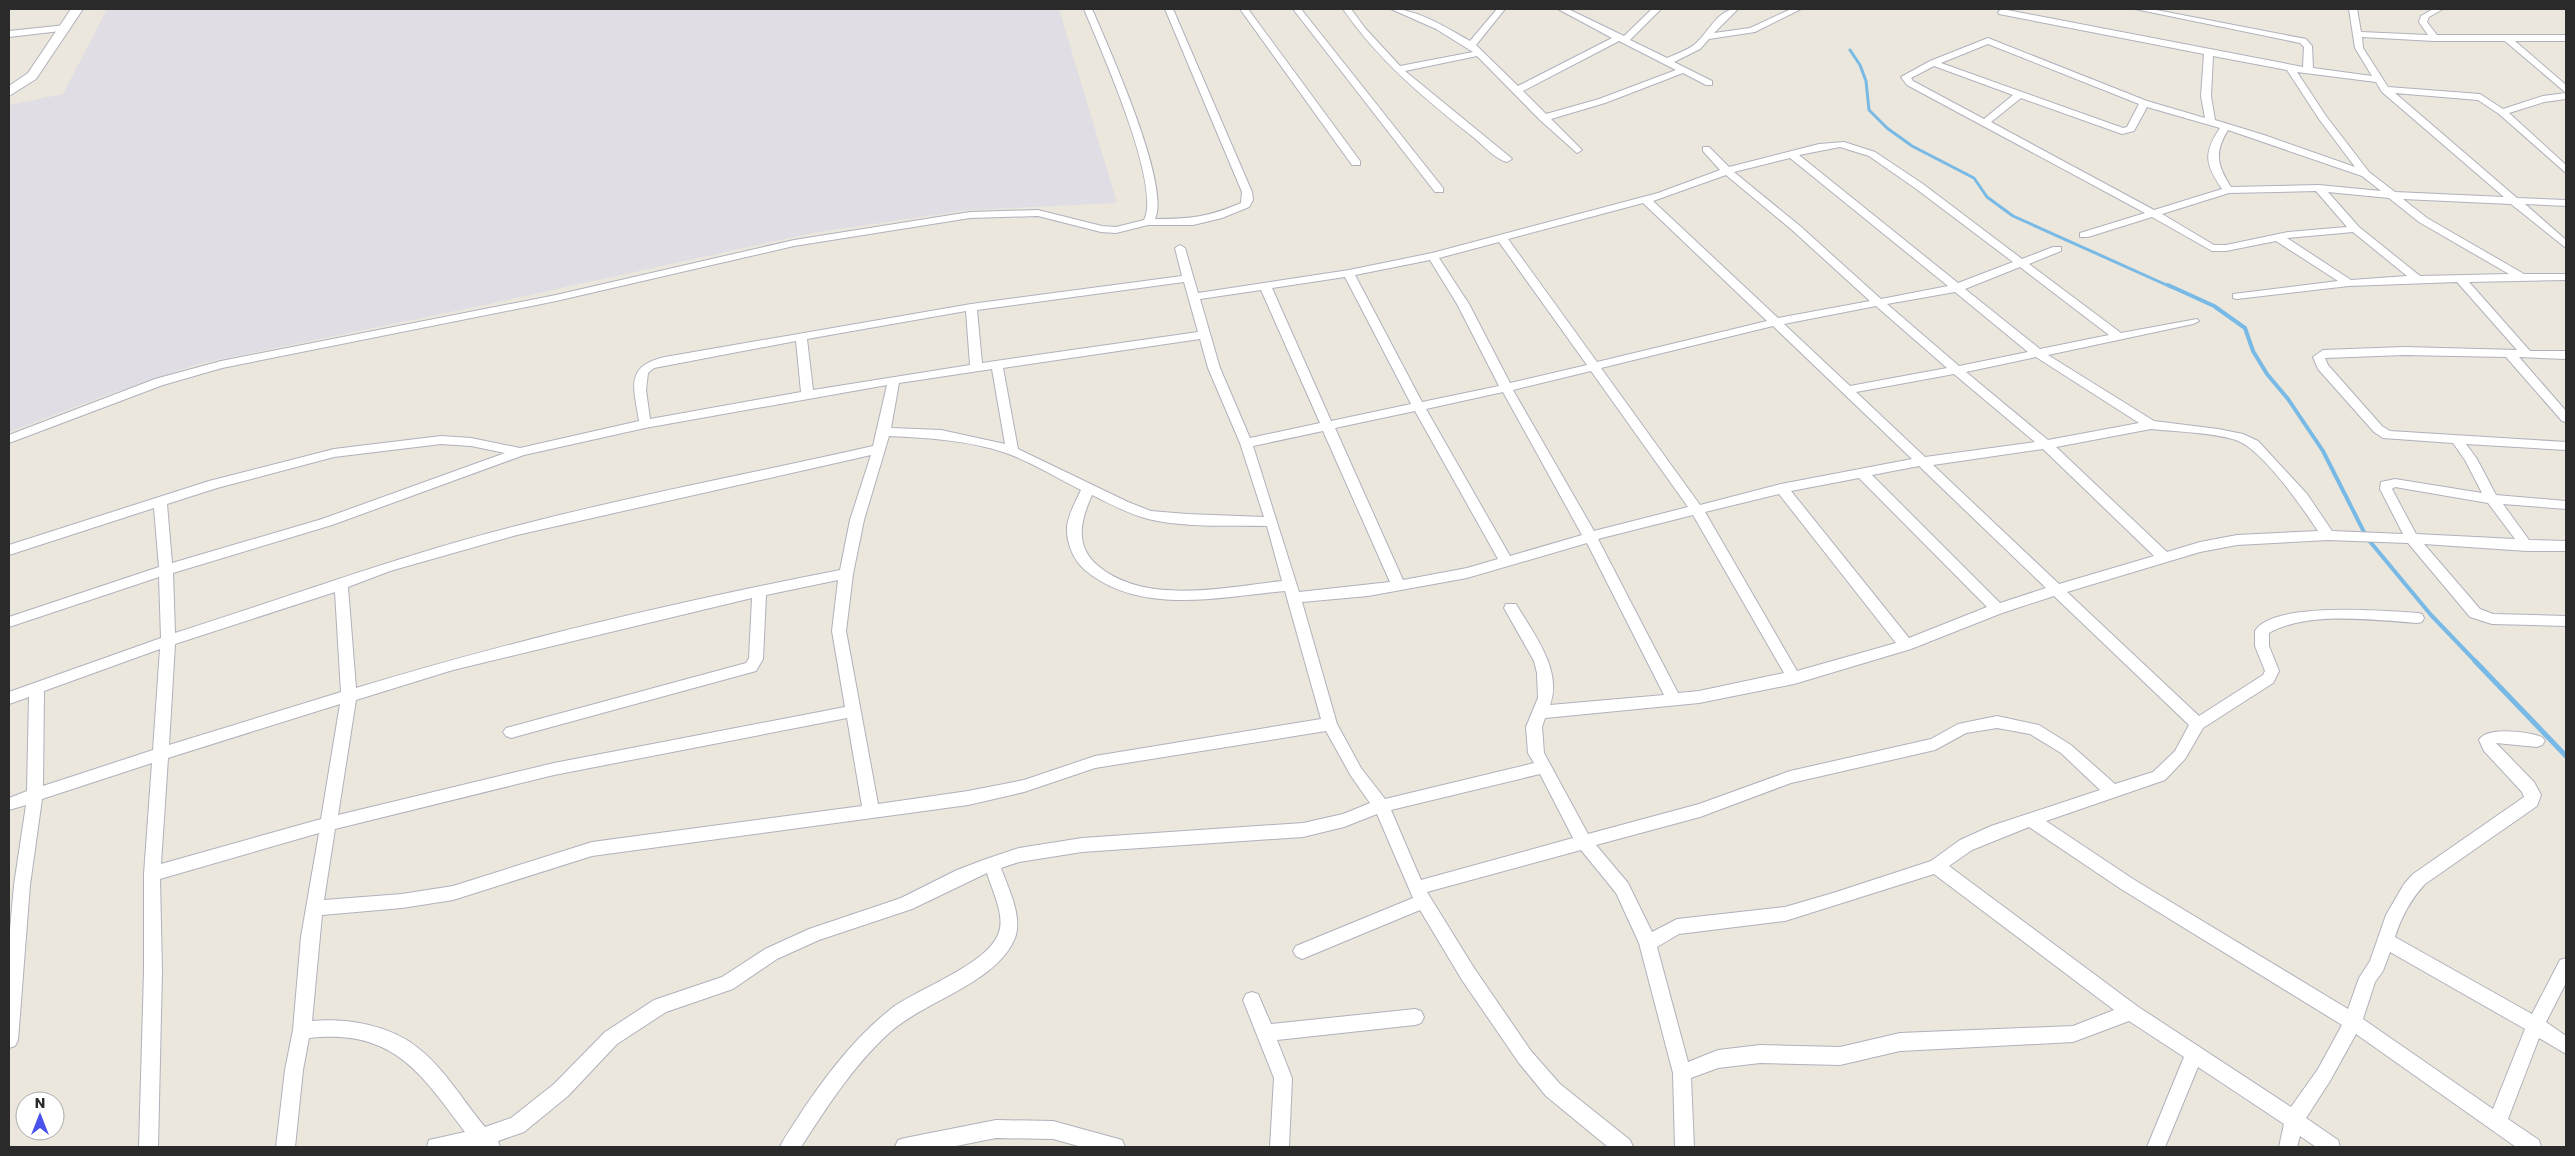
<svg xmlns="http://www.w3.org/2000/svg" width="2575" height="1156" font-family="Poppins,sans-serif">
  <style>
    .industrial { fill: #e0dde4 }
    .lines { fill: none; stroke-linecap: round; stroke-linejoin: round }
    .stream-far2 { stroke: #78bae5; stroke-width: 3 }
    .stream-far1 { stroke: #78bae5; stroke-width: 4 }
    .stream { stroke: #78bae5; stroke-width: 5 }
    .street-casing { stroke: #b0b1bc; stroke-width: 2 }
    .secondary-casing { stroke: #b0b1bc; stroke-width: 2 }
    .street { fill: #fff; fill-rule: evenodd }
    .secondary { fill: #fff; fill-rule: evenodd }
  </style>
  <rect width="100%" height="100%" fill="#ebe7dd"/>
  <path class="industrial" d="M107,9h952l58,194 -149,7 -156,23 -323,71 -291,60 -97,33 -92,35v-327l54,-11z"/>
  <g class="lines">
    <path class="stream-far2" d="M1850,50l10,15 6,16 3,29 18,18 25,18 62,32 13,19 26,19 158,71"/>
    <path class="stream-far1" d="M2168,285l46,21 31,22 8,23 14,23 21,25 35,52 44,87 64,77 46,48"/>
    <path class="stream" d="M2475,661l91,95"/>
    <defs>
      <g id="street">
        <path d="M1084,9h8c16,37 79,176 63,210 36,0 53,-2 86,-16l1,-11 -77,-183h8l79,183 1,8 -4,7 -27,11 -29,7h-45l-32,8 -15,-1 -63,-16 -68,2 -176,28 -238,55 -334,67 -59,17 -154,58v-8l146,-56 66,-18 335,-66 238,-55 176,-28 68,-2 64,16 14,1 28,-7c18,-35 -44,-172 -60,-211z"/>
        <path d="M1240,9h8l112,152v4h-8z"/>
        <path d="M1293,9h8l142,179v4h-8z"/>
        <path d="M1343,9h8l14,19 35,38 73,-14 -37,-23 -45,-20c27,0 56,19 79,32l27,-32h8l-29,36 42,41 94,-48 -54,-29h10l56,27 28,-27h9l-31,31 37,18c9,-4 21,-8 28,-14 14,-12 23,-36 43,-35l-24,24 36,-5 41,-19h10l-46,23 -46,7 -9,10 -26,13 38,19v4h-6l-23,-12 -78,30 -54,16 31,31 -5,3 -37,-33 -63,-64 -72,15 105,86 2,2 -5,3c-12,-3 -24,-17 -34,-25 -48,-38 -95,-77 -130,-128zM1619,41l57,29 -77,29 -53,15 -23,-23z"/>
        <path d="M2002,9l301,58 1,-20 -4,-4 -165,-34h16l155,30 6,7 1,22 59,8 -17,-28 -6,-39h8l4,23 67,3 -9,-13 2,-6 12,-7h10l-14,8 -2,5 10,13h129v6h-51l51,44v8l-61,-52h-71l-72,-4 1,11 25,39 92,7 23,15 40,-13 23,-3v6l-22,3 -35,11 57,52v8l-67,-59 -21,-14 -83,-7 122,105 49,2v6l-41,-2 41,36v8l-55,-44 -108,-5 24,19 97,56h42v6l-97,2 61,69h36v8l-47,-2 47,54v11l-4,-1 -56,-64 -102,-2 -79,3 3,7 54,61 8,5 176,11v8l-100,-6 11,15 19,36 70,6v8l-63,-5 26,36 37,1v10h-39l-103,-7 56,65 13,5 73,2v10l-74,-2 -22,-7 -62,-74 -80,-3 -91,5 -37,7 -133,40 132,124 64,-41 2,-4 -10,-25v-15c17,-30 131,-20 162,-18l5,1 2,4 -2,4 -5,1c-43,-3 -110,-12 -148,10v13l10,25 -6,12 -70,45 -18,31 -20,21 -119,41 87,58 215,130 11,-31 11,-17 16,-46 18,-31 9,-10 111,-77 -2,-5 -38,-41 -5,-11c8,-14 50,-8 63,-3l3,4 -3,4 -5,2 -41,-4 38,39 7,13 -4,11 -112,78c-14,15 -24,33 -30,53l137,77 28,-54 6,-2v25l-20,39 20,14v18l-27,-16 -31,81 31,21 2,7h-25l-160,-113 -26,47 -24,37 32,22 2,7h-24l-16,-11 -3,11h-18l5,-23 -86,-57 -33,80h-18l37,-90 -55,-36 -56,21 -173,9 -60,14 -80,-2 -42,5 -27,10 3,69h-19l-2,-74 -34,-130 -23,-50 -35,-43 -154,42 47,76 57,83 29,33 70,56 3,7h-25l-62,-51 -27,-33 -57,-83 -42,-70 -118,49 -6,-3 -3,-5 3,-5 117,-48 -36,-84 -33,13 -41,10 -221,15 -63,10 -18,6c7,20 22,48 14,70 -18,45 -91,63 -126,95 -36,33 -62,74 -88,114h-21c6,-13 15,-24 22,-36 26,-38 54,-75 90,-103 27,-20 97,-44 107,-76 6,-17 -7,-42 -12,-59l-75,36 -93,31 -42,19 -44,30 -67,23 -49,32 -49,52 -44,36 -26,9 2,6h-73l2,-7 36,-8c-45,-60 -72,-103 -156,-94l-6,32 -8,77h-19l9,-77 8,-40 8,-93 18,-104 -159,46 2,92 -4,176h-19l5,-176v-97l8,-111 -110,36 -12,86 -12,155 -3,6 -6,2v-107l5,-56 12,-80 -17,5v-12l18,-7 2,-94 -20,7v-12l152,-54 -2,-61 -150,50v-10l150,-50 -5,-59 -145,47v-10l200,-64 125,-32 107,-13 30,2 49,10 119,-27c-5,-33 -15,-55 26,-64l306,-53 211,-28 -7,-28 5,-3 5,3 13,45 151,-23 83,-17 226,-60 62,-23 -17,-19v-4h6l20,20 90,-23 25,-2 31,10 48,32 99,75 31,-12h8v4l-32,13 92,69 76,-14 2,2 -6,3 -145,31 106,66 64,8 25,5 15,7 49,53 25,37 71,3 -23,-45 1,-7 14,-3 87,14 -17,-33 -12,-17 -70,-5 -9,-6 -56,-63 -5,-12 10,-7 81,-3 113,3 -60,-68 -108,4 -112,13 -4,-1v-4l105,-13 -62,-40 -50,10h-14l-60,-34 -64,20h-8v-4l65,-20 -238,-128 -6,-8 29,-16 58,-23 159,63 58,17 -4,-22 3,-42 -205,-40 -1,-2zM1988,44l151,60 -12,23 -4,1 -182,-65zM2213,56l74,14 32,49 36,48 -91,-32 -49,-15 -4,-24zM1934,66l79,29 -29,24 -71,-38 -2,-3zM2297,72l79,10 6,10 122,105 -109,-5 -26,-20 -43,-56zM2021,98l101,36 12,-3 13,-24 73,21c-17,25 -15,36 2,61l-68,21 -163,-88zM2228,130l134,46 19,15 -62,-6 -88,2c-14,-21 -17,-35 -3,-57zM1840,147l29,9 46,32 98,74 -55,21 -159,-128zM1790,158l158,128 -67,13 -81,-73 -66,-54zM1726,175l66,55 78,71 -92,17 -125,-117zM2316,191l31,36 -59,5 -62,13h-12l-52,-31 67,-21zM2328,192l61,6 30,24 90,52 -89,2 -61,-49zM1643,203l124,118 -170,41 -89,-123zM2353,232l54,44 -56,4 -64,-42zM1499,242l88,123 -77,18 -41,-79 -30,-46zM1430,260l27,44 42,82 -77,16 -67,-127zM2020,267l89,68 -69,14 -75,-60zM1345,277l66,127 -80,17 -59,-133zM1184,282l14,50 -216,31 -5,-53zM1261,290l59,133 -70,15 -30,-70 -20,-69zM1955,292l73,60 -69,14 -72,-62zM1876,306l71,62 -97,18 -66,-62zM966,311l4,54 -157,25 -6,-51zM1773,326l139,133 -131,25 -81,21 -99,-137zM1200,339l8,29 32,75 24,74 -77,-3 -36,-3 -23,-9 -110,-53 -15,-81zM796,341l5,51 -151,27 -4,-29 2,-17 6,-5zM2036,357l103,66 -91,17 -82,-68zM992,369l13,75 -64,-14 -50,-2 8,-45zM1591,371l97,136 -94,24 -81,-141zM1954,374l81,68 -110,15 -69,-65zM887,385l-14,61c-118,27 -239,49 -357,80 -115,29 -227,71 -341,107l-2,-60 159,-48 192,-70 121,-27zM1503,392l79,143 -72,21 -84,-147zM1415,411l83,148 -31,9 -64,12 -68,-152zM2151,429c27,3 58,3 85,11 26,9 66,67 82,91l-81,4 -37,7 -33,10 -111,-105zM1323,431l67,151 -91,10 -46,-146zM889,436c40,2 78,4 117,17 25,9 51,25 75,37 -5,11 -12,23 -14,36 -1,16 6,34 18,44 54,46 136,27 200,21l36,128 -226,37 -71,24 -56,11 -90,13 -32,-173 7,-57 11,-54zM441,444l30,2 34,7 -183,66 -150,44 -5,-59 50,-16 117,-31zM2043,449l111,107 -95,28 -126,-119zM871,455l-21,65 -10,50c-163,32 -326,70 -484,118l-8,-101 42,-16 127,-36zM1919,466l127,122 -46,15 -128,-128zM1859,478l128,129 -78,31 -118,-147zM2395,487l93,16 27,36 -99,-5 -24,-45zM1779,494l117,149 -99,28 -92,-159zM1092,495c18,9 37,19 56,24 38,9 80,6 119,7l15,55c-58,6 -137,25 -185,-16 -23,-20 -16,-46 -5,-70zM1693,515l91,158 -85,18 -21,2 -80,-154zM1587,543l77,152 -114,10c13,-35 -17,-72 -34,-101h-10l-2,4 30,53 3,12 1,25 -12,29 2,26 6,10 -149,36 -24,-31 -24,-44 -35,-122 66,-6 99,-18zM838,580l-6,51 13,76 -291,56 -216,52 18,-115 97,-30 299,-72 -3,60 -3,5 -240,65 -3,4 3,4 5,2 245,-67 7,-12 3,-64zM335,592l6,100 -172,53 6,-101zM2054,596l135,129 -14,26 -22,21 -38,12 -44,-39 -32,-20 -42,-9 -39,8 -27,15 -141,32 -91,33 -111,30 -44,-81 -2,-26 3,-9 154,-15 95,-19 117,-35 91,-36zM160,649l-7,101 -110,36 1,-95zM340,704l-19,115 -160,45 7,-106zM847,718l15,88 -270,36 -139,44 -51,8 -78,6 11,-71 219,-54zM1997,728l33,6 31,19 39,37 -109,36 -31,14 -29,21 -98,32 -48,14 -108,12 -25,13 -24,-49 -32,-38 104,-28 91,-34 144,-33 31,-17zM1326,731l25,45 19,27 -27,11 -40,9 -221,15 -63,10 -33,11 -29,11 -56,28 -92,31 -44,20 -43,28 -68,23 -49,32 -51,52 -43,34 -26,9c-22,-26 -40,-58 -67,-79 -28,-23 -71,-30 -106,-27l10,-106 80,-7 51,-8 139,-44 376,-51 56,-13 71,-24zM1540,774l33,64 -152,42 -30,-70zM2029,827l92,62 221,136 -24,44 -27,38 -154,-101 -188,-140 23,-16zM1934,874l180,136 -41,16 -173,7 -60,14 -80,-2 -42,5 -30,12 -31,-115 22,-13 106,-13zM2390,952l135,77 -32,80 -130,-90 12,-37 8,-11z"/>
        <path d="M66,25l3,1v4l-60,7v-6z"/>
        <path d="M1252,992l6,2 13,30 144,-15 6,2 3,6 -3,6 -6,2 -138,15 15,38 -3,69h-19l4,-69 -31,-78 3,-6z"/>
        <path d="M996,1120l57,1 62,17 7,2 3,7h-43l-29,-8 -57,-1 -45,9h-56l3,-7 7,-2z"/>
      </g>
      <path id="secondary" d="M71,9h12l-47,70 -27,17v-10l19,-13z"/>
    </defs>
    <use href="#street" class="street-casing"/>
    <use href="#secondary" class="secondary-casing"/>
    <use href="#street" class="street"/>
    <use href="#secondary" class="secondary"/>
  </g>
  <rect width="2575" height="1156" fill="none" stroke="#2a2a2a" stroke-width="20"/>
  <g transform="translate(40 1116)"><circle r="24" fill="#ffffff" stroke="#aaaaaa"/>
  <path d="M0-4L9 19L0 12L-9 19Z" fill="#4953eb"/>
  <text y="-8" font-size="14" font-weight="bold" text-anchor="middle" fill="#2a2a2a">N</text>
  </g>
</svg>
